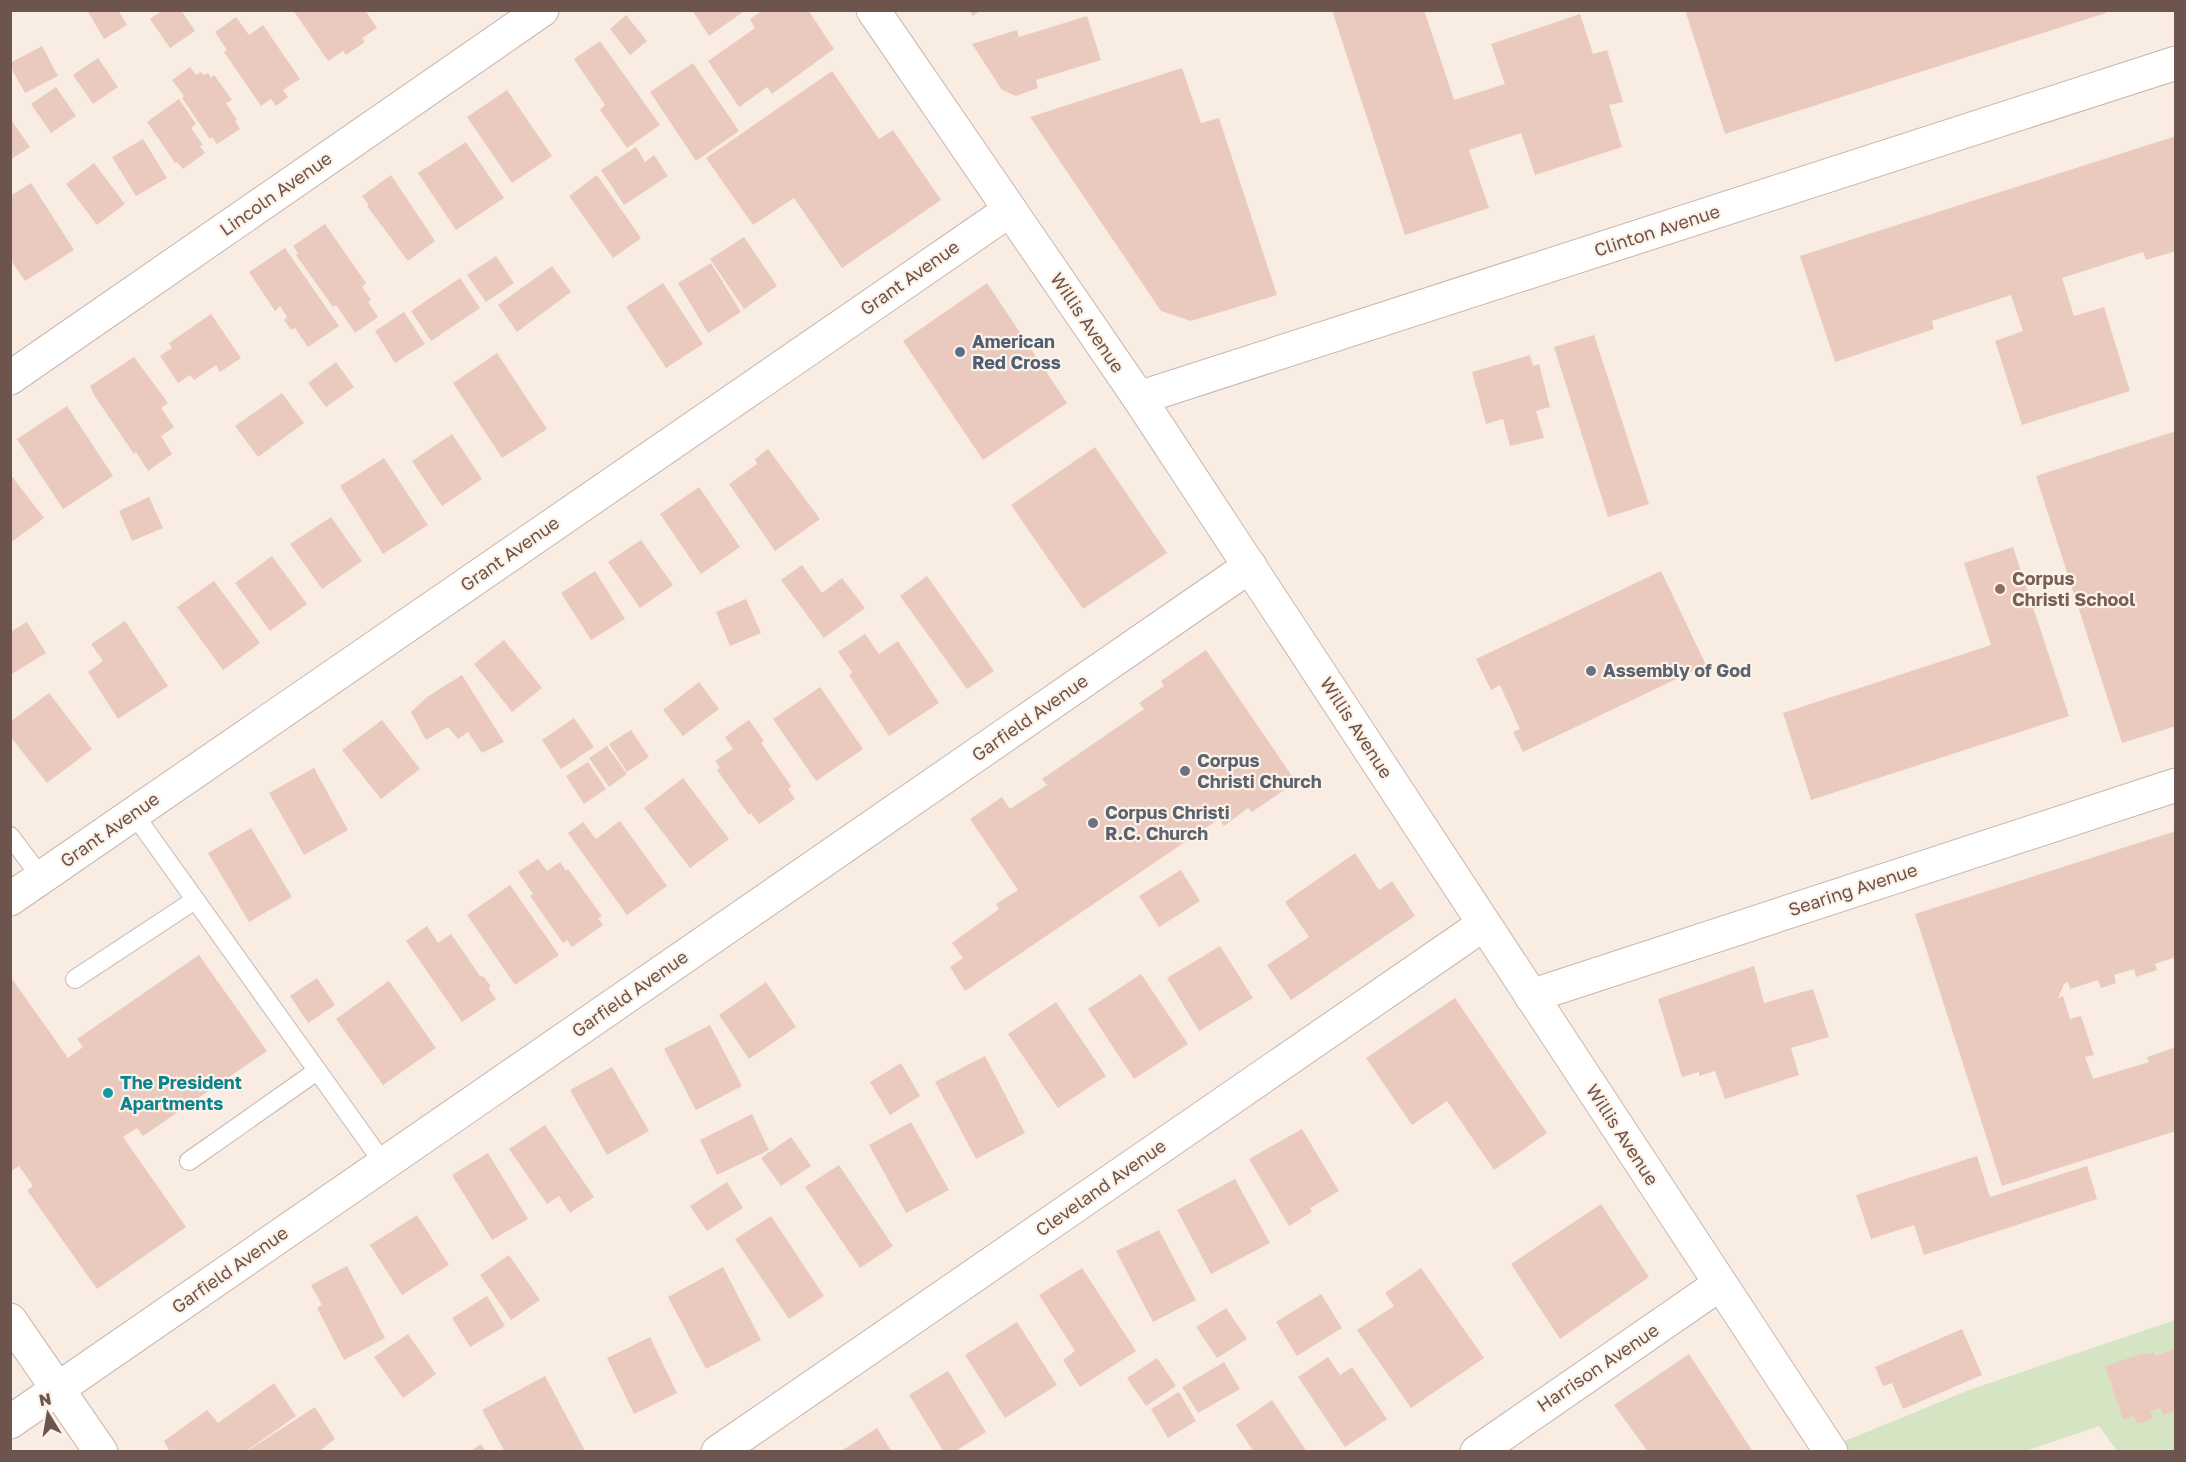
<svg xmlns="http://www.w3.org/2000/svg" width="2186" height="1462" font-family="'Golos Text',sans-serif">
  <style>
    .green { fill: #d5e4c3 }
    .building { fill: #eacabe }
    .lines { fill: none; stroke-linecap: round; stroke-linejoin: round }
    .lane-casing { stroke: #c8b4ab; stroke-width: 20 }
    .street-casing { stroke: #c8b4ab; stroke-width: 35 }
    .secondary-casing { stroke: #cdb6ac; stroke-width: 35 }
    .lane { stroke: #fff; stroke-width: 18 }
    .street { stroke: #fff; stroke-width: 33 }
    .secondary { stroke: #fff; stroke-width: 33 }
    .service-dot { fill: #5c6f8a; stroke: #fcf2e8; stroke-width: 2 }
    .education-dot { fill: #8d6e63; stroke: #fcf2e8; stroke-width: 2 }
    .worship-dot { fill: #6b7280; stroke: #fcf2e8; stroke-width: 2 }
    .culture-dot { fill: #0f9aa8; stroke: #fcf2e8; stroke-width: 2 }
    .labels { text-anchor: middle; stroke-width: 4.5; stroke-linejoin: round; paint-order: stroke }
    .street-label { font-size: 18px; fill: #6d544c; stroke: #fcf2e8 }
    .service-label { font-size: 18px; font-weight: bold; fill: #4e5e75; stroke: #fcf2e8; text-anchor: start }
    .education-label { font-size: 18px; font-weight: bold; fill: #785e54; stroke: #fcf2e8; text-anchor: start }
    .worship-label { font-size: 18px; font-weight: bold; fill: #5b616d; stroke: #fcf2e8; text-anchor: start }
    .culture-label { font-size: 18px; font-weight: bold; fill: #0d838f; stroke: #fcf2e8; text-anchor: start }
  </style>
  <rect width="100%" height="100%" fill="#f9ede3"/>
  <path class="green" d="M2175,1320v131h-58l-18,-25 -74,25 -194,1 -3,-4 141,-58z"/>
  <g class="building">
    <path d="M87,10h31l9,15 -23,14z"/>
    <path d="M163,10h18l14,21 -25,17 -20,-29z"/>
    <path d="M293,10h72l12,18 -15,10 3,4 -19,13 -3,-4 -15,10z"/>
    <path d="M692,10h54l-37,26z"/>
    <path d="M763,10h45l26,39 -62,45 -5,-7 -28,20 -31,-46 47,-33 -5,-9z"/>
    <path d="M969,10h12l-8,6z"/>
    <path d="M1332,10h92l30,90 51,-16 -14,-40 89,-30 13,40 14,-4 16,52 -14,3 13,42 -87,28 -14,-42 -52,17 20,58 -84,27z"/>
    <path d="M1685,10h420l1,3 -381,121z"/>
    <path d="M626,15l21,26 -17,14 -20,-26z"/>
    <path d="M1087,16l14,44 -65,20 2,8 -22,8 -14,-6 -30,-46 45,-14 2,7z"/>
    <path d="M236,17l13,18 14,-10 37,54 -17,11 5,7 -12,9 -5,-7 -10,7 -37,-54 3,-2 -12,-18z"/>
    <path d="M600,41l60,84 -33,23 -27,-38 5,-5 -31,-46z"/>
    <path d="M42,46l16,30 -33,17 -15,-27v-3z"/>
    <path d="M98,58l20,29 -25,17 -20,-29z"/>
    <path d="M693,63l46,68 -43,30 -46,-69z"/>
    <path d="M190,67l6,8 5,-3 2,3 5,-2 3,5 3,-3 18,25 -6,3 11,17 -2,1 5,8 -23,15 -5,-7 -2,2 -28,-41 2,-2 -12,-16z"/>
    <path d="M1182,68l19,55 18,-5 58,177 -86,26 -30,-10 -131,-194z"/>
    <path d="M832,71l47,68 14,-9 48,70 -99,68 -48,-70 -41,27 -47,-67z"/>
    <path d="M56,87l20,29 -25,17 -20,-29z"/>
    <path d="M507,90l45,66 -40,27 -45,-66z"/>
    <path d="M179,99l17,25 -5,4 12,17 -3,1 5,7 -22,16 -6,-7 -2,1 -28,-41z"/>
    <path d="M10,118l20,29 -20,13z"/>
    <path d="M2176,136v115l-30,9 -3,-8 -81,26 12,38 30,-9 26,84 -108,34 -27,-84 28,-10 -12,-36 -79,26 2,8 -99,33 -35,-106z"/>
    <path d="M143,139l24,39 -31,18 -24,-39z"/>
    <path d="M466,142l38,56 -48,32 -38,-57z"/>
    <path d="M636,147l9,15 9,-7 14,21 -44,29 -23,-35z"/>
    <path d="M94,163l31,41 -28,21 -31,-41z"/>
    <path d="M391,175l44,66 -27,20 -41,-55 2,-1 -7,-9z"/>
    <path d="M597,175l44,63 -28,20 -44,-62z"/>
    <path d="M31,183l43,67 -49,31 -15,-22v-63z"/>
    <path d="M325,224l41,59 -4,4 9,13 -3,2 10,15 -23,16 -19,-28 -3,2 -37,-52 2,-2 -5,-7z"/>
    <path d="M744,237l33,49 -33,23 -34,-50z"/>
    <path d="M285,248l54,78 -31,21 -13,-19 -4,2 -7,-10 3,-3 -7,-11 -5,5 -26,-39z"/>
    <path d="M496,256l18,27 -28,19 -19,-27z"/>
    <path d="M711,263l30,49 -33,21 -30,-50z"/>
    <path d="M552,266l19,26 -54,40 -19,-27z"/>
    <path d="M460,278l20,30 -49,33 -20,-30z"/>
    <path d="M663,283l40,61 -37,24 -40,-61z"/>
    <path d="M987,283l80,120 -84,57 -80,-119z"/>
    <path d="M404,312l21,32 -30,19 -20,-32z"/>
    <path d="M211,314l30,44 -21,14 -4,-7 -22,15 -4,-5 -12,8 -18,-27 12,-8 -3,-5z"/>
    <path d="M1594,335l55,169 -41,13 -54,-170z"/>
    <path d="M497,353l50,76 -45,29 -49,-75z"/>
    <path d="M1530,355l3,11 6,-2 11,43 -14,4 8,27 -34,8 -7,-27 -17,5 -14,-52z"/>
    <path d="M134,357l34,46 -7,5 13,19 -13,9 11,18 -24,17 -12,-19 -2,2 -40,-59 -4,-9z"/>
    <path d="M336,362l18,25 -28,20 -18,-24z"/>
    <path d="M282,393l22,30 -46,34 -23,-31z"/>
    <path d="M67,406l46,70 -50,33 -46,-70z"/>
    <path d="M2176,431v295l-54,17 -86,-267z"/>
    <path d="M452,434l30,45 -40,27 -30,-45z"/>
    <path d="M1095,447l72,106 -84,56 -72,-104z"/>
    <path d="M768,449l52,70 -45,32 -46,-67 28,-20 -2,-5z"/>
    <path d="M384,458l44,67 -45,29 -43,-68z"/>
    <path d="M10,474l34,44 -34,25z"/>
    <path d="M699,487l41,60 -39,27 -41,-60z"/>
    <path d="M149,497l14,31 -31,13 -13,-30z"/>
    <path d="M331,517l31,44 -40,28 -32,-45z"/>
    <path d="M641,540l32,45 -33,23 -32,-46z"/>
    <path d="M2013,547l56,169 -258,84 -28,-87 208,-68 -27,-82z"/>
    <path d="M272,556l35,48 -37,27 -35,-48z"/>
    <path d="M802,565l20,28 20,-15 23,30 -41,30 -43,-58z"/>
    <path d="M595,571l30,48 -34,21 -30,-47z"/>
    <path d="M1661,571l45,94 -183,87 -10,-20 7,-3 -20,-44 -9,5 -15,-31z"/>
    <path d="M927,576l67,95 -27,18 -67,-93z"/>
    <path d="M214,581l46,62 -37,27 -46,-63z"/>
    <path d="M746,599l15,34 -31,13 -14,-34z"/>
    <path d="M125,621l43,65 -50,33 -30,-47 15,-11 -12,-17z"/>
    <path d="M27,622l19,31 -36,22v-43z"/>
    <path d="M865,634l14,20 19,-13 41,62 -50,33 -40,-61 3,-3 -14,-20z"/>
    <path d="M504,640l38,48 -30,24 -38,-48z"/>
    <path d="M1206,650l90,132 -44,30 -4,-4 -24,18 -5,-7 -254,172 -15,-24 13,-9 -11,-15 47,-34 -3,-5 22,-14 -48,-71 32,-22 8,12 37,-24 -5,-6 102,-70 -5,-6 25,-17 -3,-5z"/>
    <path d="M462,675l42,67 -22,11 -14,-21 -10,7 -10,-12 -22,13 -15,-28 16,-15z"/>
    <path d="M699,682l20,27 -36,27 -20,-26z"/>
    <path d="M820,687l43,62 -47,32 -43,-62z"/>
    <path d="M49,693l43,56 -45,34 -37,-47v-14z"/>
    <path d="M574,718l20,29 -33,22 -19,-29z"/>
    <path d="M382,720l38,49 -39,30 -39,-49z"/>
    <path d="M749,720l15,21 -3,2 30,43 -3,3 7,10 -36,25 -8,-11 -2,2 -32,-45 3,-2 -5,-7 18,-12 -8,-12z"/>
    <path d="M631,730l18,27 -22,15 -18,-28z"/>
    <path d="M607,746l20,28 -18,13 -20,-29z"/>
    <path d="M588,762l18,27 -22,15 -18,-28z"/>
    <path d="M314,768l34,62 -44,25 -35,-62z"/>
    <path d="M683,778l46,61 -39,29 -46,-60z"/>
    <path d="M620,821l47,65 -40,29 -59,-82 15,-11 13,17z"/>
    <path d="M251,828l41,69 -43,25 -41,-69z"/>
    <path d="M2176,831v126l-21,7 2,6 -21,7 -2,-8 -20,6 2,8 -15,5 -3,-8 -28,9 -2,-7 -4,2 -6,14 5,-2 7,23 11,-3 13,39 -9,2 8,22 56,-17 -2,-5 29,-10v84l-174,55 -87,-272z"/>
    <path d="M1355,853l24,37 13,-9 23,35 -124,84 -24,-35 42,-28 -24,-35z"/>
    <path d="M538,859l9,12 13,-9 6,9 2,-2 34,47 -4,2 5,7 -31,22 -5,-7 -4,3 -33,-47 3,-2 -15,-22z"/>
    <path d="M1181,870l19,31 -41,26 -20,-31z"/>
    <path d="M510,885l49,70 -44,30 -48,-70z"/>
    <path d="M427,926l11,17 13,-9 29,42 4,1 6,8 -1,4 7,10 -34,23 -56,-81z"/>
    <path d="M1220,946l33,52 -54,33 -32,-53z"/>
    <path d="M199,955l68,96 -124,85 -6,-8 -14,9 63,90 -89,62 -70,-99 6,-4 -14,-20 -9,6v-196l58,82 15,-11 -6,-8z"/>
    <path d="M1754,966l10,37 49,-14 16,48 -38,11 8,27 -74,24 -10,-28 -16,5v-4l-17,5 -24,-78z"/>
    <path d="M1141,974l47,70 -54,35 -46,-70z"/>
    <path d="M317,978l18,27 -27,18 -18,-27z"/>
    <path d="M389,981l47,67 -53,37 -47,-66z"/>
    <path d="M766,982l30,45 -47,32 -30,-44z"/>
    <path d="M1455,998l92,135 -53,37 -47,-69 -35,24 -46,-67z"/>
    <path d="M1056,1002l50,74 -48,32 -50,-74z"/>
    <path d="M710,1025l32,61 -46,24 -32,-61z"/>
    <path d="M985,1056l40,77 -49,26 -41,-77z"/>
    <path d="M901,1063l19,33 -30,19 -20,-33z"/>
    <path d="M612,1067l37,64 -42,24 -37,-65z"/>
    <path d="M752,1114l17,36 -52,25 -17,-35z"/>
    <path d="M911,1122l38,68 -43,23 -37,-68z"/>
    <path d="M545,1125l49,72 -24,16 -11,-17 -12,8 -38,-55z"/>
    <path d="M1302,1129l37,62 -29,17 2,4 -23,14 -40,-67z"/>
    <path d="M791,1137l20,29 -30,20 -20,-28z"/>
    <path d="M488,1153l40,66 -36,21 -40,-65z"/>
    <path d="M1977,1156l13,41 97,-31 10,33 -173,56 -10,-30 -43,14 -15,-44z"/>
    <path d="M839,1165l54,81 -33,22 -55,-81z"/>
    <path d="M1235,1179l35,64 -59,31 -34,-64z"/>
    <path d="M727,1182l16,26 -36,23 -17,-25z"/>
    <path d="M1601,1204l48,73 -89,62 -49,-75z"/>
    <path d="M417,1215l32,50 -47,30 -32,-50z"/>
    <path d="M771,1216l53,80 -35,23 -54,-80z"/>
    <path d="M1159,1230l37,70 -43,22 -37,-71z"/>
    <path d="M509,1255l31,45 -29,20 -31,-45z"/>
    <path d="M347,1266l38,72 -41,22 -27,-52 5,-3 -11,-20z"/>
    <path d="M723,1267l38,73 -55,29 -38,-72z"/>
    <path d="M1082,1268l54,83 -56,36 -17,-27 12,-9 -36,-56z"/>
    <path d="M1421,1268l63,90 -73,50 -54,-78 37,-24 -9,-13z"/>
    <path d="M1321,1294l21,34 -45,28 -21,-34z"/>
    <path d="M487,1296l18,30 -35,21 -18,-29z"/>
    <path d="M1226,1308l21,31 -30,19 -21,-31z"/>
    <path d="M1017,1322l40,63 -52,33 -40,-63z"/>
    <path d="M1962,1329l20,46 -79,34 -11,-26 -9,3 -8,-19z"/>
    <path d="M408,1334l28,40 -33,24 -29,-41z"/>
    <path d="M650,1337l27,56 -43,21 -27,-56z"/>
    <path d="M2176,1349v62l-13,4 -2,-7 -11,3 3,8 -16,5 -3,-8 -11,4 -18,-54 40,-13v2l8,-3 2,4z"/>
    <path d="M1689,1354l64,98h-105l-34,-47z"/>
    <path d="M1328,1357l12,18 12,-8 35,52 -42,28 -47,-70z"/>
    <path d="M1157,1358l19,28 -30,20 -19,-28z"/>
    <path d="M1224,1362l16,27 -42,24 -16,-26z"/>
    <path d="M948,1371l38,61 -32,20h-10l-35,-57z"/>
    <path d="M545,1376l39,73 -3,3h-76l-23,-42z"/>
    <path d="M274,1383l22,33 -51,36h-75l-6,-11 43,-31 11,13z"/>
    <path d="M1179,1392l17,29 -28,17 -17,-29z"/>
    <path d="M1272,1400l35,52h-53l-18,-27z"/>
    <path d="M315,1407l20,32 -17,13h-72z"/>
    <path d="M877,1428l15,24h-52z"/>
    <path d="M481,1444l5,8h-17z"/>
  </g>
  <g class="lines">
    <defs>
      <g id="lane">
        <path d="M134,814l250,350"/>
        <path d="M10,836l31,41"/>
        <path d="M75,979l120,-79"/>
        <path d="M189,1161l128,-90"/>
      </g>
      <g id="street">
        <path d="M10,378l532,-368"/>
        <path d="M1139,398l1037,-335"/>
        <path d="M10,899l1000,-689"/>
        <path d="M1531,996l645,-211"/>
        <path d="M10,1422l1240,-856"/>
        <path d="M718,1452l766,-528"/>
        <path d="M1477,1452l243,-168"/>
      </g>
      <g id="secondary">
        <path d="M873,10l266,388 692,1054"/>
        <path d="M10,1320l91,132"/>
      </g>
    </defs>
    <use href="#lane" class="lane-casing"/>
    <use href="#street" class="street-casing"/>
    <use href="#secondary" class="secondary-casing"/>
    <use href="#lane" class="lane"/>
    <use href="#street" class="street"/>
    <use href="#secondary" class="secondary"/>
  </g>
  <circle class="service-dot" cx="960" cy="352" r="6"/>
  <circle class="education-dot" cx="2000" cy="589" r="6"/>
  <g class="worship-dot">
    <circle cx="1591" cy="671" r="6"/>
    <circle cx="1185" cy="771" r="6"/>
    <circle cx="1093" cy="823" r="6"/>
  </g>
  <circle class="culture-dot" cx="108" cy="1093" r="6"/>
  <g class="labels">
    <g class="street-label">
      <text transform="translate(276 194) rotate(-35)" y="6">Lincoln Avenue</text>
      <text transform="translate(1657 231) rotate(-18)" y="6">Clinton Avenue</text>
      <text transform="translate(910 278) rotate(-35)" y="6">Grant Avenue</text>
      <text transform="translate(1087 323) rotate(56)" y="6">Willis Avenue</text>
      <text transform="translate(510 554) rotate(-35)" y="6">Grant Avenue</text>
      <text transform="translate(1030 718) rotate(-35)" y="6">Garfield Avenue</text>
      <text transform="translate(1356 728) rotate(57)" y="6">Willis Avenue</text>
      <text transform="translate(110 830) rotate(-35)" y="6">Grant Avenue</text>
      <text transform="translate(1853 890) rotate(-18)" y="6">Searing Avenue</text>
      <text transform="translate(630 994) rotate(-35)" y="6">Garfield Avenue</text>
      <text transform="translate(1622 1135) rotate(57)" y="6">Willis Avenue</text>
      <text transform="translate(1101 1188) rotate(-35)" y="6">Cleveland Avenue</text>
      <text transform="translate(230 1270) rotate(-35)" y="6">Garfield Avenue</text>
      <text transform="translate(1598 1368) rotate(-34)" y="6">Harrison Avenue</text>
    </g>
    <g class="service-label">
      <text x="972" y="348">American<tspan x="972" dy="21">Red Cross</tspan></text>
    </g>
    <g class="education-label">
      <text x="2012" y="585">Corpus<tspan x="2012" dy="21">Christi School</tspan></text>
    </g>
    <g class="worship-label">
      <text x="1603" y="677">Assembly of God</text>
      <text x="1197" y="767">Corpus<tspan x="1197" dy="21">Christi Church</tspan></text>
      <text x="1105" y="819">Corpus Christi<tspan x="1105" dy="21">R.C. Church</tspan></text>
    </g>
    <g class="culture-label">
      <text x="120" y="1089">The President<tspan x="120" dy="21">Apartments</tspan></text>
    </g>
  </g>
  <rect width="2186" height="1462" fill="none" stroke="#6d544c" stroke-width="24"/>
  <g transform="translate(48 1414) rotate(349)" stroke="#fcf2e8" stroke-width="4.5" paint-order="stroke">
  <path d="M0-4.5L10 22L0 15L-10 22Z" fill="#6d544c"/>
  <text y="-9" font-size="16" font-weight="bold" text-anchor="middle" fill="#6d544c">N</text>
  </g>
</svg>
